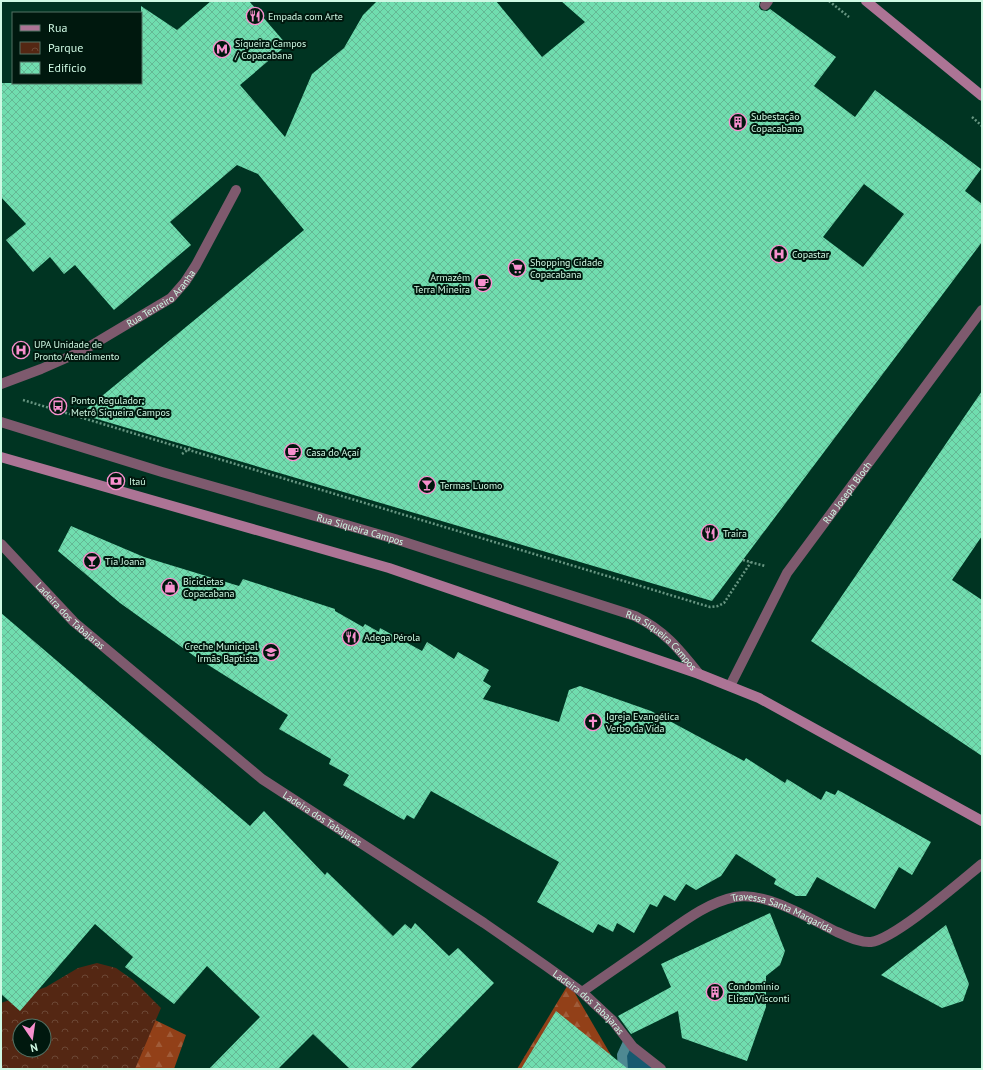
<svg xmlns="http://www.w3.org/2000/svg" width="983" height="1070" font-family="'PT Sans',sans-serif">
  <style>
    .forest { fill: url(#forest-firs); fill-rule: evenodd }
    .park { fill: url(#park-crowns); fill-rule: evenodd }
    .water { fill: #16596f; stroke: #4e8992 }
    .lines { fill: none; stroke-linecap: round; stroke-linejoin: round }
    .stream { stroke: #4e8992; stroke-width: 10 }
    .building { fill: url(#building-cross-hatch); fill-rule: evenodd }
    .path { stroke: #679682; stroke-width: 2.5; stroke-dasharray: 2 2; stroke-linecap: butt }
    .lane { stroke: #7e5a6e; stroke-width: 10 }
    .street { stroke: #7e5a6e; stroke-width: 10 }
    .secondary { stroke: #ac7495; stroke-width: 10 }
    .labels { text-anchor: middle; stroke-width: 4; stroke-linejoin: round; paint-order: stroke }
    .poi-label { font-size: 10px; fill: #cff9e4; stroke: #00180e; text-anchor: start }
    .street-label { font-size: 10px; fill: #cff9e4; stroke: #00180e }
  </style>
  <defs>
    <pattern id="forest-firs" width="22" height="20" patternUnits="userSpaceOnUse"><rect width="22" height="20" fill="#924018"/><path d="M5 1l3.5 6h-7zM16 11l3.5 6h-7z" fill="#a05c39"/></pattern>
    <pattern id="park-crowns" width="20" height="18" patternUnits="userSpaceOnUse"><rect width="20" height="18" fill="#542713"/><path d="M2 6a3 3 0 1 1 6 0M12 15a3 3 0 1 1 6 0" fill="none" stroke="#6c4735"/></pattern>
    <pattern id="building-cross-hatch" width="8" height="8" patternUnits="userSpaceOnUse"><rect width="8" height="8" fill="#70ddaf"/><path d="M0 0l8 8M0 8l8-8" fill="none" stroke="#64b894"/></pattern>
  </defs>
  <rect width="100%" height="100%" fill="#003422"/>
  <g class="forest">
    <path d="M569,983l50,86h-102z"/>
    <path d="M122,1004l64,31 -12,34h-173v-53zM20,1026h24v24h-24z"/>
  </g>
  <path class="park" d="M97,963l19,5 17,12 28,28 -26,61h-134v-66l45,-16 32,-19zM20,1026h24v24h-24z"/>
  <path class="water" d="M628,1042l31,27h-36l-1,-14z"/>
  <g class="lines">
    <path class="stream" d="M623,1069l-1,-14 6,-13"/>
  </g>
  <g class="building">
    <path d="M211,1h38l38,44 -47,40 45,52 27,-63 32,-26 19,-33 14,-14h119l46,56 43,-35 -24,-21h199l-1,6 2,3 6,1 3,-2 66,48 -22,29 41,31 20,-27 106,79 -16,22 17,13v38l-270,359 -632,-187 224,-184 -46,-56 -21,-9 -67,57 21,23 -77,65 -39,-45 -11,9 -14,-17 -17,15 -27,-32 20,-16 -25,-27v-114h140v-77l36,24zM864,184l40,30 -41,53 -40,-30z"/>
    <path d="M982,391v145l-30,44 30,20v156l-171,-115z"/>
    <path d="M71,526l73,31 95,29 4,-7 92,30v2l28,16 2,-3 14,8 1,-4 42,23 5,-9 27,17 4,-7 31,18 -6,11 8,5 -8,13 76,23 10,-32 11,-4 71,25 93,50 2,-3 39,25 2,-4 34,21 5,-9 9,4 3,-5 93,52 -19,33 -13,-8 -24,42 -58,-32 -11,19h-10l-22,-12 2,-5 -40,-25 -15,22 -25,14 -10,-6 -11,17 -11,-6 -7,12 -7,-3 -16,29 -17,-10 -4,9 -15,-8 -5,9 -56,-31 22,-40 -128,-71 -17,28 -7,-4 -3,5 -61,-35 6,-10 -20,-11 2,-5 -52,-30 9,-14 -91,-57 -77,-55 -62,-52z"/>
    <path d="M1,613l249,213 14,-15 61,64 2,-3 66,64 12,-12 6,5 4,-6 34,33 9,-8 36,35 -84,86h-60l-37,-35 -35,35h-69l51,-52 -53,-51 -33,38 -49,-37 8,-10 -38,-33 -75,87 -19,-17z"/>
    <path d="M770,913l15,38 -5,14 -14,11v31l-19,54 -65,-23 -4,-27 -47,23 -13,-18 53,-29 -10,-23z"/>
    <path d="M946,925l23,59 -6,17 -21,7 -61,-33z"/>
    <path d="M556,1011l72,58h-107z"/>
  </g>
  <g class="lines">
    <g class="path">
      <path d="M829,1l20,16"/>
      <path d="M972,117l10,9"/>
      <path d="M23,400l687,207 8,-1 6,-3 27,-41"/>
      <path d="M182,454l10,-7"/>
      <path d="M743,560l22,6"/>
    </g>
    <g class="lane">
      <path d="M765,5l3,-4"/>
      <path id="s1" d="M1,384l40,-15 41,-18 89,-53 14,-16 11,-17 40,-75"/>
      <path id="s2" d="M1,422l161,50 233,67 240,77c30,15 44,33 64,58"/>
    </g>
    <g class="street">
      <path id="s3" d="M1,544l73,78 188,157 222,144 62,43 36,26 31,29 20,26 28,22"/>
      <path id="s4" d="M730,686l57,-113 195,-263"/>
      <path id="s5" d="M582,992c24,-17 48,-33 72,-50 25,-17 51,-39 81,-45 31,-6 75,22 102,35 10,4 23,11 34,10 24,-3 90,-61 111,-78"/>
    </g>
    <g class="secondary">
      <path d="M866,1l116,95"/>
      <path d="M1,457l388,111 310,106 60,24 223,123"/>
    </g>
  </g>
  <defs>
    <symbol id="restaurant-ring" viewBox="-11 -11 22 22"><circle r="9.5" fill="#00180e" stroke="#f790ce" stroke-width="1.5"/><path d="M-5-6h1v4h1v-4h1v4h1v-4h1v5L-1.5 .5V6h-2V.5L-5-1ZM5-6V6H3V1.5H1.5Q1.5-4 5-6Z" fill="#f790ce"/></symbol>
    <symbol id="metro-ring" viewBox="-11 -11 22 22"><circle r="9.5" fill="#00180e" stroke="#f790ce" stroke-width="1.5"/><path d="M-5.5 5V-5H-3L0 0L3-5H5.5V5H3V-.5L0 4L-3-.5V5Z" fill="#f790ce"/></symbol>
    <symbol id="building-ring" viewBox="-11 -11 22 22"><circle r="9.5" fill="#00180e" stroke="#f790ce" stroke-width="1.5"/><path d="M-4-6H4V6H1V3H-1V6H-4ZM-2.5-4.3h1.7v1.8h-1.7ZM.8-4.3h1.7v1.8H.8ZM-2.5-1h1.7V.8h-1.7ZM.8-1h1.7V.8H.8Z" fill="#f790ce"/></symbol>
    <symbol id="hospital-ring" viewBox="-11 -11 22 22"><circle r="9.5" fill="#00180e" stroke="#f790ce" stroke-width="1.5"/><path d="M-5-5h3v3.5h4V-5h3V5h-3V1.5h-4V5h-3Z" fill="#f790ce"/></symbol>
    <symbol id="supermarket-ring" viewBox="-11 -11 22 22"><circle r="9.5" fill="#00180e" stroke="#f790ce" stroke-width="1.5"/><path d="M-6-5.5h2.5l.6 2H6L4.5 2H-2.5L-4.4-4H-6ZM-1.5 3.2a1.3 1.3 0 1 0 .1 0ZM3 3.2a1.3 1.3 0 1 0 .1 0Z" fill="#f790ce"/></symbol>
    <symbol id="cafe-ring" viewBox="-11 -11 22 22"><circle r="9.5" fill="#00180e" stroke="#f790ce" stroke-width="1.5"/><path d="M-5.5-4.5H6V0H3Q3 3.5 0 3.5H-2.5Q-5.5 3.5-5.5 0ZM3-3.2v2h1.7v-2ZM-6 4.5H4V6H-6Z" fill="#f790ce"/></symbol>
    <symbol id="bus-ring" viewBox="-11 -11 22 22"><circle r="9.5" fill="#00180e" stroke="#f790ce" stroke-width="1.5"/><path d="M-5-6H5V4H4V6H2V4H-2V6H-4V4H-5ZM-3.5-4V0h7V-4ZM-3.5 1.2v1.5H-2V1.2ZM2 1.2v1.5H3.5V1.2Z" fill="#f790ce"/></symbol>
    <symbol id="bank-ring" viewBox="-11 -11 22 22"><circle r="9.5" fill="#00180e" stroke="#f790ce" stroke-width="1.5"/><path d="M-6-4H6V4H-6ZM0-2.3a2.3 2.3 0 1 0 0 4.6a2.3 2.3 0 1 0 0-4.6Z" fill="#f790ce"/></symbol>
    <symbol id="bar-ring" viewBox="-11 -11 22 22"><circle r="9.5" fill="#00180e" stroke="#f790ce" stroke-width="1.5"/><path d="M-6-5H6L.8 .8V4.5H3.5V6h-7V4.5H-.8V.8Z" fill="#f790ce"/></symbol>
    <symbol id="shop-ring" viewBox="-11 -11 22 22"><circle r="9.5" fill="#00180e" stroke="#f790ce" stroke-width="1.5"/><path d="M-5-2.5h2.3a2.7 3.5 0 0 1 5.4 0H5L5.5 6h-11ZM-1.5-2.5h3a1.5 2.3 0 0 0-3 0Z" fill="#f790ce"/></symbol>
    <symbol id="school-ring" viewBox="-11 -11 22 22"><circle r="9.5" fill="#00180e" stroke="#f790ce" stroke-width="1.5"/><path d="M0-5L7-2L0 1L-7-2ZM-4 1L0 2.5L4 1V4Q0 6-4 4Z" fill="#f790ce"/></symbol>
    <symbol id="church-ring" viewBox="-11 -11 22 22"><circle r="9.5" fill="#00180e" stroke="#f790ce" stroke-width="1.5"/><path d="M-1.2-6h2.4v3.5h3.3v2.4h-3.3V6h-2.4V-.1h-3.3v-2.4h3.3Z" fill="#f790ce"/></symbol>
  </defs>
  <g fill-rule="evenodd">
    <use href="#restaurant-ring" x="245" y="6" width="20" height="20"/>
    <use href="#metro-ring" x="212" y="39" width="20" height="20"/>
    <use href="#building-ring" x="728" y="112" width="20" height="20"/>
    <use href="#hospital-ring" x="769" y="244" width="20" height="20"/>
    <use href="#supermarket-ring" x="507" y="258" width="20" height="20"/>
    <use href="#cafe-ring" x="473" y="273" width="20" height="20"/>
    <use href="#hospital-ring" x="11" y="340" width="20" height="20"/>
    <use href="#bus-ring" x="48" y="396" width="20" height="20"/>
    <use href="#cafe-ring" x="283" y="442" width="20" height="20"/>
    <use href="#bank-ring" x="106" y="471" width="20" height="20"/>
    <use href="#bar-ring" x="417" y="475" width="20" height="20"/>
    <use href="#restaurant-ring" x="700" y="523" width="20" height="20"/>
    <use href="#bar-ring" x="82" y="551" width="20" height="20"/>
    <use href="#shop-ring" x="160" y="577" width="20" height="20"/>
    <use href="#restaurant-ring" x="341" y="627" width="20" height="20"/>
    <use href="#school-ring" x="261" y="642" width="20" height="20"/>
    <use href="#church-ring" x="583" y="712" width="20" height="20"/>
    <use href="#building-ring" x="705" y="982" width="20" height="20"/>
  </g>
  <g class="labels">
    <g class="poi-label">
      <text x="268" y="20">Empada com Arte</text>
      <text x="235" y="47">Siqueira Campos<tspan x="235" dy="12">/ Copacabana</tspan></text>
      <text x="751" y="120">Subestação<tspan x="751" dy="12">Copacabana</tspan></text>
      <text x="792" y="258">Copastar</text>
      <text x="530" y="266">Shopping Cidade<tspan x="530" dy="12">Copacabana</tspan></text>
      <text x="470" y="281" text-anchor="end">Armazém<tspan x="470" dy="12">Terra Mineira</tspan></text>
      <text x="34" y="348">UPA Unidade de<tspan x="34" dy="12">Pronto Atendimento</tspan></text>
      <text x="71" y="404">Ponto Regulador:<tspan x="71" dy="12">Metrô Siqueira Campos</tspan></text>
      <text x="306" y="456">Casa do Açaí</text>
      <text x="129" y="485">Itaú</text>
      <text x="440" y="489">Termas L'uomo</text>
      <text x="723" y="537">Traira</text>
      <text x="105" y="565">Tia Joana</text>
      <text x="183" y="585">Bicicletas<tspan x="183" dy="12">Copacabana</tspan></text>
      <text x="364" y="641">Adega Pérola</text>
      <text x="258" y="650" text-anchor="end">Creche Municipal<tspan x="258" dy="12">Irmãs Baptista</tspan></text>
      <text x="606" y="720">Igreja Evangélica<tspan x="606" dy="12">Verbo da Vida</tspan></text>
      <text x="728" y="990">Condominio<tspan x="728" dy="12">Eliseu Visconti</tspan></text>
    </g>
    <g class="street-label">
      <text dy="4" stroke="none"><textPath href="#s1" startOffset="183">Rua Tenreiro Aranha</textPath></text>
      <text dy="4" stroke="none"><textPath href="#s4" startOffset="227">Rua Joseph Bloch</textPath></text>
      <text dy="4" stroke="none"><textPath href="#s2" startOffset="375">Rua Siqueira Campos</textPath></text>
      <text dy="4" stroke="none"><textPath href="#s3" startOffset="100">Ladeira dos Tabajaras</textPath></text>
      <text dy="4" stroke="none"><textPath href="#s2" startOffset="699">Rua Siqueira Campos</textPath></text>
      <text dy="4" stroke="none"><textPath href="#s3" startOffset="424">Ladeira dos Tabajaras</textPath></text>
      <text dy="4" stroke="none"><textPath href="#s5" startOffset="231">Travessa Santa Margarida</textPath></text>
      <text dy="4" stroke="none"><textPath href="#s3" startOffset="748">Ladeira dos Tabajaras</textPath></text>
    </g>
  </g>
  <rect width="983" height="1070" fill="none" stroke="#cff9e4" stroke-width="4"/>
  <rect x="12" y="12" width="130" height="72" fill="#00180e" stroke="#537264"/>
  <rect x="20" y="25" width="20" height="6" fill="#ac7495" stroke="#537264"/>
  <text x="48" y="32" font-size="12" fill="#cff9e4">Rua</text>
  <rect x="20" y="42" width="20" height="12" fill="url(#park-crowns)" stroke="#537264"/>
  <text x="48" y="52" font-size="12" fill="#cff9e4">Parque</text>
  <rect x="20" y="62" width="20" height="12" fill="url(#building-cross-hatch)" stroke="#537264"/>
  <text x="48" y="72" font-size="12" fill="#cff9e4">Edifício</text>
  <g transform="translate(32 1038) rotate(167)"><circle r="19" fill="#00180e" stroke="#537264"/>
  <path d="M0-3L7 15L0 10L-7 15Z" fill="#f790ce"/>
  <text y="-6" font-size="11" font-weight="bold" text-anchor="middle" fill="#cff9e4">N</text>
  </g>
</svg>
